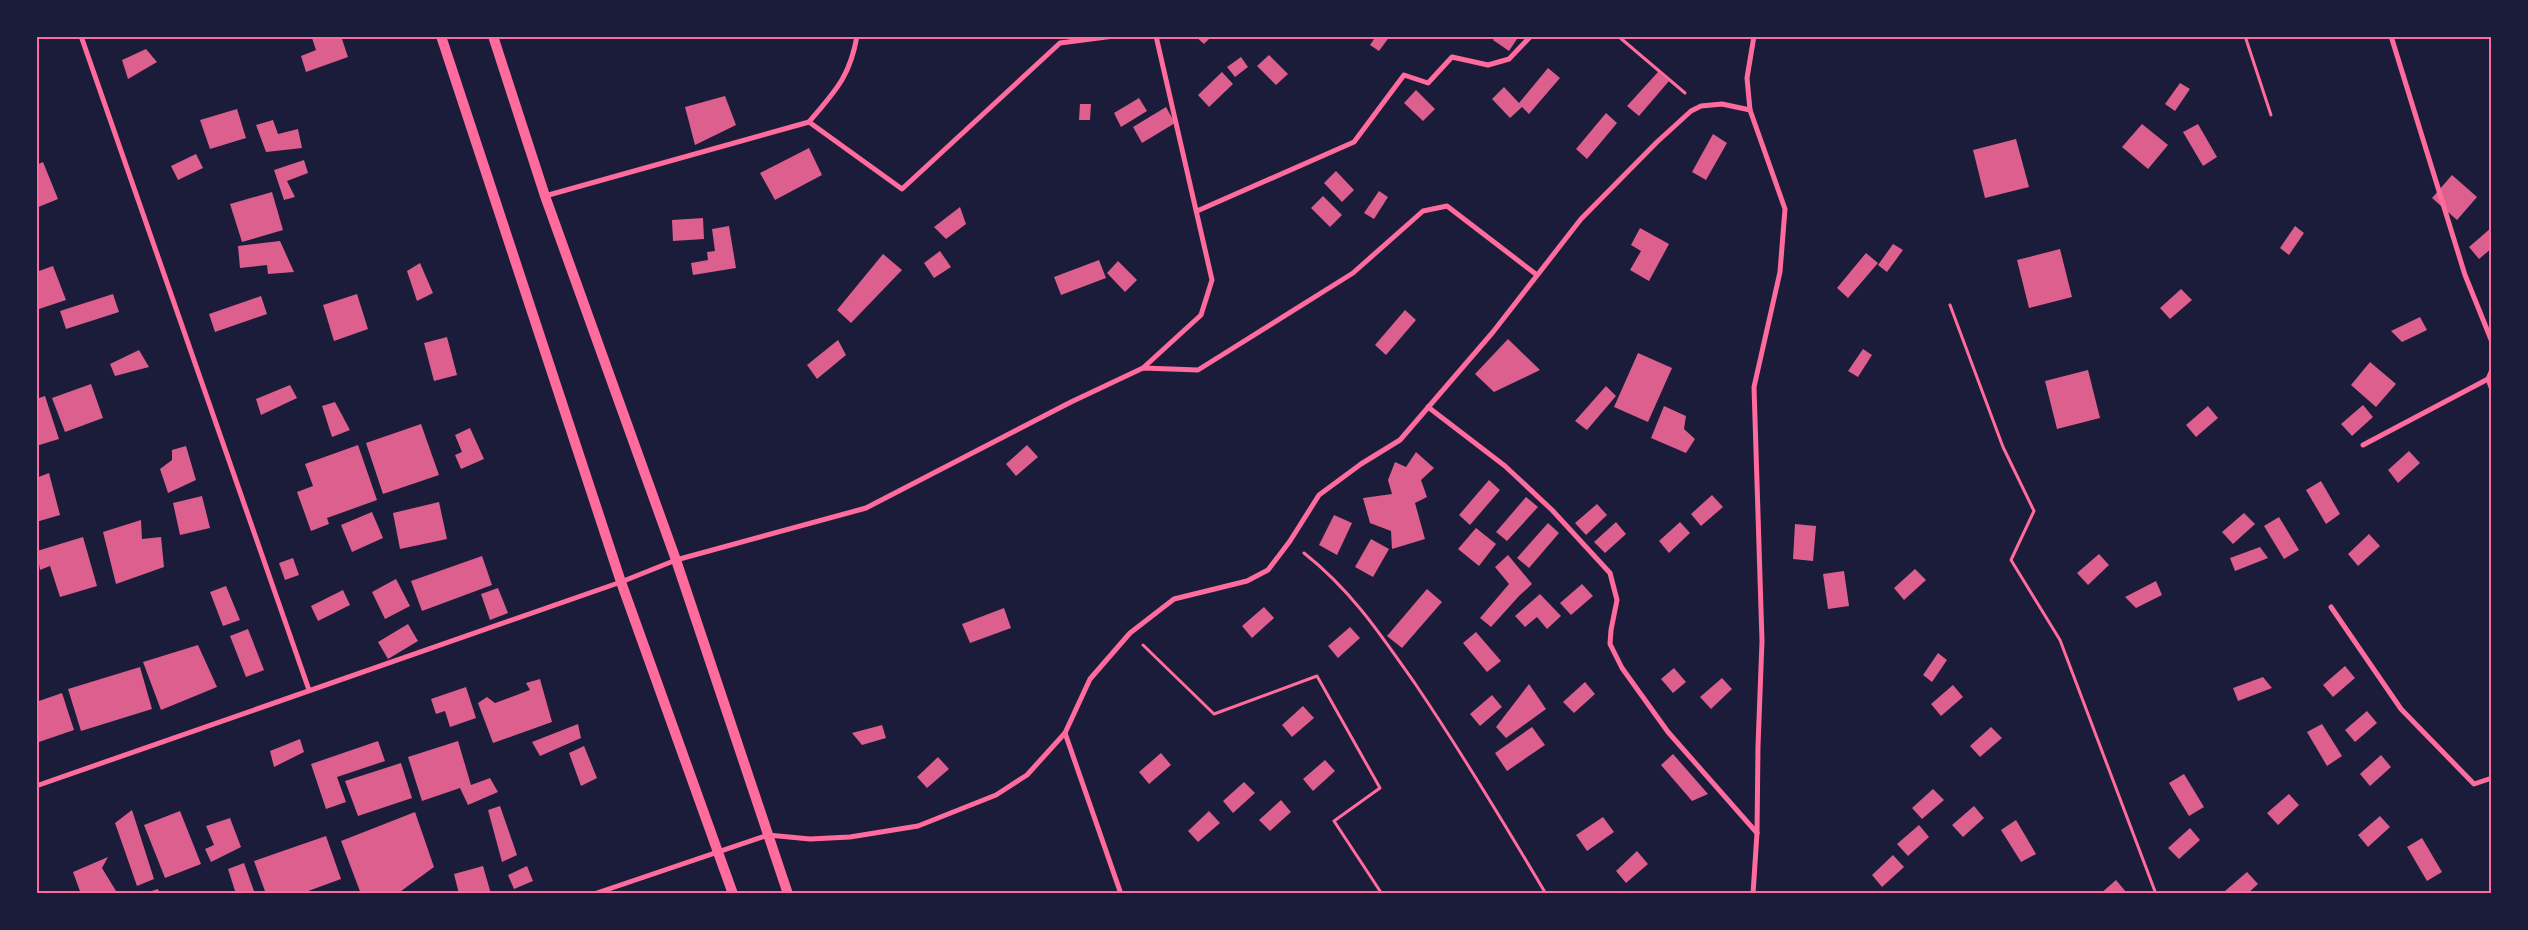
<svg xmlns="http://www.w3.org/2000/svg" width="2528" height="930" font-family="'Sofia Sans Condensed',sans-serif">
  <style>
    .building { fill: #dd5f8e }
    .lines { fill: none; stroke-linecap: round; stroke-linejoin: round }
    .path { stroke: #ff6b9d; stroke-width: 3 }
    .minor { stroke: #ff6b9d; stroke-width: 5 }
    .secondary { stroke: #ff6b9d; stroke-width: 10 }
    .neatline { fill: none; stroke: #ff6b9d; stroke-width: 2 }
  </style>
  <rect width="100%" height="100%" fill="#1b1b3a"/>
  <g class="building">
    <path d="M318,36h23l7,21 -42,15 -5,-16 15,-6 -4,-12z"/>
    <path d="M1195,36h17l-8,8z"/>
    <path d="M1376,36h14l-11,15 -9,-6z"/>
    <path d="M1496,36h23l-10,15 -16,-11z"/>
    <path d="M146,49l11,13 -29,17 -6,-19z"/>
    <path d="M1269,55l19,19 -12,11 -19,-19z"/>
    <path d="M1241,57l7,10 -13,10 -8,-10z"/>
    <path d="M1548,68l12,10 -31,36 -7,-7 -12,11 -18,-19 12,-12 15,16z"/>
    <path d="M1222,72l11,12 -24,23 -11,-12z"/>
    <path d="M1658,72l11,9 -30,35 -12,-10z"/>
    <path d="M2180,83l10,6 -15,22 -10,-7z"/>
    <path d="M1416,90l19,19 -12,12 -19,-18z"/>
    <path d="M725,96l11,29 -41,20 -10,-38z"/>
    <path d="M1139,98l8,13 -26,16 -7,-14z"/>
    <path d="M1080,104h11l-1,16h-11z"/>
    <path d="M1166,107l9,16 -33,20 -9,-16z"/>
    <path d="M237,109l9,29 -36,11 -10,-29z"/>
    <path d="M1606,113l11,10 -30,36 -11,-10z"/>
    <path d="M273,120l5,14 20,-5 4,19 -36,4 -10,-27z"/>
    <path d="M2142,124l26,21 -20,24 -26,-22z"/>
    <path d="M2198,124l19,33 -14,9 -20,-34z"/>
    <path d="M1713,134l14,9 -21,37 -14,-8z"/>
    <path d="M2016,139l13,48 -44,11 -12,-48z"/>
    <path d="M809,148l13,27 -47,25 -15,-27z"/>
    <path d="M196,154l7,14 -25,12 -7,-14z"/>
    <path d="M304,160l4,13 -21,8 8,16 -11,3 -10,-30z"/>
    <path d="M43,162l15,37 -22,9v-43z"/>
    <path d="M1336,171l18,19 -12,12 -18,-19z"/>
    <path d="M2452,175l25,22 -20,23 -25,-22z"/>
    <path d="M1379,191l9,6 -14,22 -10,-6z"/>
    <path d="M272,192l11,38 -41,12 -12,-38z"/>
    <path d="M1323,196l19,19 -12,12 -19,-19z"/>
    <path d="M960,207l6,17 -20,15 -12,-12z"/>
    <path d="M703,218l1,21 -31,2 -1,-21z"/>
    <path d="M729,226l7,42 -43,7 -2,-12 17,-3 -1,-8 8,-1 -3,-22z"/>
    <path d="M2295,226l9,7 -15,22 -9,-7z"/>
    <path d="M1640,228l29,16 -20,37 -19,-11 11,-19 -10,-6z"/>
    <path d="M2491,228l1,20 -13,11 -10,-12z"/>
    <path d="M280,241l14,31 -26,2 -1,-9 -27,3 -2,-22z"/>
    <path d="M1893,244l10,6 -16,22 -9,-7z"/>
    <path d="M2060,249l12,48 -43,11 -12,-48z"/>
    <path d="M940,251l11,16 -17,11 -10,-15z"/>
    <path d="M1866,253l12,10 -30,35 -11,-10z"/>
    <path d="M883,254l19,16 -51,53 -14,-13z"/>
    <path d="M1099,260l7,18 -45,17 -7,-18z"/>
    <path d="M1118,261l19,19 -12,12 -18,-19z"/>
    <path d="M420,263l13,30 -16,8 -10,-30z"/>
    <path d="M53,266l13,34 -30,10v-38z"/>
    <path d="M2181,289l11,11 -22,19 -10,-11z"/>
    <path d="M113,294l6,18 -53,17 -6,-18z"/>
    <path d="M357,294l11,35 -34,12 -11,-36z"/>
    <path d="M261,296l6,18 -52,18 -6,-18z"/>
    <path d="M1405,310l11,10 -30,35 -11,-10z"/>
    <path d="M2420,317l7,13 -25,12 -11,-11z"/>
    <path d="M447,337l10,38 -23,6 -10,-38z"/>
    <path d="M1508,339l32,31 -46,22 -19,-18z"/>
    <path d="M838,340l8,15 -29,24 -10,-14z"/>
    <path d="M1863,349l9,6 -14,22 -10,-6z"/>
    <path d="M139,350l10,17 -34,9 -5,-12z"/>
    <path d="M1638,353l34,15 -24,54 -34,-15z"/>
    <path d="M2370,362l26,22 -20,23 -25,-22z"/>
    <path d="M2088,370l12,48 -43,11 -12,-48z"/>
    <path d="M91,384l12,34 -38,14 -13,-34z"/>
    <path d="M290,385l7,13 -36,17 -5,-16z"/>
    <path d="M1606,386l10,10 -29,34 -12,-9z"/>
    <path d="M45,396l14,43 -23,7v-47z"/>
    <path d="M335,402l15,28 -18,7 -10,-31z"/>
    <path d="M2363,405l10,12 -21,19 -11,-12z"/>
    <path d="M1664,406l22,10 -2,13 11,10 -9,14 -35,-15z"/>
    <path d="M2208,406l10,12 -22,19 -10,-12z"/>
    <path d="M421,424l18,51 -56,19 -17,-51z"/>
    <path d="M470,428l14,31 -23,10 -6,-14 7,-3 -7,-17z"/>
    <path d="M358,445l19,55 -50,18 2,6 -18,7 -14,-39 16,-6 -8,-22z"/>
    <path d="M1027,445l11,12 -22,19 -10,-12z"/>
    <path d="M186,446l10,34 -28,13 -8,-24 12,-9v-10z"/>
    <path d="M2409,451l11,12 -22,20 -10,-13z"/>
    <path d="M1416,452l18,16 -13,12 6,17 -12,6 10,36 -33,10 -1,-18 -21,-8 -7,-25 29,-4 -4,-14 7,-18 11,5z"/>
    <path d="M49,473l11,42 -24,7v-44z"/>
    <path d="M1489,480l11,10 -30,35 -11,-10z"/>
    <path d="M2321,481l19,33 -14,10 -20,-34z"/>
    <path d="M1712,495l11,12 -22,19 -10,-12z"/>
    <path d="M202,496l8,32 -30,7 -7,-32z"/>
    <path d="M1526,497l12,10 -31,34 -11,-9z"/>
    <path d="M439,502l8,37 -47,10 -7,-36z"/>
    <path d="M1597,504l10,11 -21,20 -11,-12z"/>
    <path d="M372,512l11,26 -31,14 -11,-27z"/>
    <path d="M2244,513l11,11 -22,20 -11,-12z"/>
    <path d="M1334,515l18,8 -15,32 -18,-10z"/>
    <path d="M2279,517l20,33 -15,9 -20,-33z"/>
    <path d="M141,520l1,19 19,-2 3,30 -48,17 -13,-52z"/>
    <path d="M1616,522l10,12 -21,19 -11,-11z"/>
    <path d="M1680,522l10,11 -21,20 -10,-12z"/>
    <path d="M1548,523l11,10 -30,35 -12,-10z"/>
    <path d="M1795,524l21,2 -3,35 -20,-2z"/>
    <path d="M1476,528l20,16 -17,22 -21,-17z"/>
    <path d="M2369,534l11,12 -22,20 -10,-12z"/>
    <path d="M83,537l14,49 -37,11 -10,-31 -10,4 -3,-19z"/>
    <path d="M1371,539l18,10 -16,28 -18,-10z"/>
    <path d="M2260,547l8,11 -33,13 -5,-13z"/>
    <path d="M2099,554l10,11 -21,20 -11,-12z"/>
    <path d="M1508,555l24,29 -13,12 -28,31 -11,-9 29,-34 -14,-17z"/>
    <path d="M482,556l10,29 -70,26 -11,-30z"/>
    <path d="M293,558l6,17 -14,5 -6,-17z"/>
    <path d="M1915,569l11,11 -22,20 -10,-12z"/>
    <path d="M1844,571l5,35 -21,3 -5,-35z"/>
    <path d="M396,579l14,27 -25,13 -13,-27z"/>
    <path d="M2156,581l6,14 -26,13 -11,-11z"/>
    <path d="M1582,584l11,12 -22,19 -11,-12z"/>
    <path d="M226,586l14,34 -17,6 -13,-34z"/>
    <path d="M498,588l10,25 -18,7 -9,-26z"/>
    <path d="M1427,589l15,13 -40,46 -15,-12z"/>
    <path d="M343,590l7,15 -32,16 -7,-15z"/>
    <path d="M1540,594l21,22 -14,13 -10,-12 -12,10 -10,-11z"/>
    <path d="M1264,607l10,11 -22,20 -10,-12z"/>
    <path d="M1004,608l7,20 -41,15 -8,-19z"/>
    <path d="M408,624l10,17 -30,18 -10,-17z"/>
    <path d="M1350,627l10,11 -22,20 -10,-12z"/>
    <path d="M248,629l16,41 -18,7 -16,-41z"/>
    <path d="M1476,632l25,29 -14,11 -24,-29z"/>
    <path d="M198,645l19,42 -56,23 -18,-48z"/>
    <path d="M1938,653l9,7 -15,22 -9,-7z"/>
    <path d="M2345,666l10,12 -22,19 -10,-12z"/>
    <path d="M140,667l12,42 -71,22 -13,-42z"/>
    <path d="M1674,668l12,14 -13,11 -12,-14z"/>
    <path d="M2263,677l9,11 -34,13 -5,-13z"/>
    <path d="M1722,678l10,11 -21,20 -11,-12z"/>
    <path d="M540,679l12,43 -59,21 -15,-40 9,-6 8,6 35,-13 -4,-7z"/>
    <path d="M1585,682l10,12 -21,19 -11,-11z"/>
    <path d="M1529,684l17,25 -40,29 -10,-11z"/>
    <path d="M1953,685l10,12 -22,19 -10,-12z"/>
    <path d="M466,687l10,31 -26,9 -5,-16 -9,3 -5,-15z"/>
    <path d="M62,693l12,37 -35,12 -3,-8v-32z"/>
    <path d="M1492,695l10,12 -22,19 -10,-12z"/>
    <path d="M1303,706l11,12 -22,19 -10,-12z"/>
    <path d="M2367,711l10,12 -22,19 -10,-12z"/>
    <path d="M578,724l3,14 -41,18 -8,-14z"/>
    <path d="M2322,724l20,32 -15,10 -20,-34z"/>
    <path d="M882,725l4,13 -24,7 -10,-12z"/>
    <path d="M1532,727l13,18 -38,26 -12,-18z"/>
    <path d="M1991,727l11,11 -22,19 -10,-11z"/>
    <path d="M300,739l4,13 -30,15 -4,-16z"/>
    <path d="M378,741l7,20 -48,16 9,25 -20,7 -15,-45z"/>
    <path d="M458,741l13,44 19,-7 8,14 -30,13 -8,-17 -38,13 -14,-44z"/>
    <path d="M584,746l13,32 -16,8 -12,-33z"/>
    <path d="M1161,753l10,12 -22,19 -10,-12z"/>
    <path d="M1673,754l35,40 -16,7 -31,-36z"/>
    <path d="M2381,755l10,12 -21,19 -10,-12z"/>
    <path d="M938,757l11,12 -22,19 -10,-11z"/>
    <path d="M1325,760l10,11 -22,20 -10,-12z"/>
    <path d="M401,763l11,35 -54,18 -13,-35z"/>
    <path d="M2184,774l20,33 -15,9 -20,-33z"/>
    <path d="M1244,782l11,11 -22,20 -10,-12z"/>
    <path d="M1933,789l11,11 -22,19 -10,-11z"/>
    <path d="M2289,794l10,11 -21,20 -11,-12z"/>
    <path d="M1281,800l10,12 -21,19 -11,-11z"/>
    <path d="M500,806l17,49 -15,7 -14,-52z"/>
    <path d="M1974,806l10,12 -21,19 -11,-12z"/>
    <path d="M132,810l22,69 -17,7 -22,-63z"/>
    <path d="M180,811l21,53 -36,14 -21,-53z"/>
    <path d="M1209,811l11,12 -22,19 -10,-11z"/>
    <path d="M415,812l19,55 -37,27h-36l-20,-53z"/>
    <path d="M2380,816l10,11 -22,20 -10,-12z"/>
    <path d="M1603,817l11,15 -27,19 -11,-16z"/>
    <path d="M230,818l11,29 -30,15 -6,-13 9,-4 -8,-19z"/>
    <path d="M2016,820l20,34 -15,8 -20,-32z"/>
    <path d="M1919,825l10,12 -21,19 -11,-12z"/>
    <path d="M2190,828l10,12 -21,19 -11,-11z"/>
    <path d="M326,836l15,43 -41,15h-34l-12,-33z"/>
    <path d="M2422,838l20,34 -15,9 -20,-34z"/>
    <path d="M1637,851l11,13 -22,19 -10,-12z"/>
    <path d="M1893,855l11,12 -22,20 -10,-12z"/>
    <path d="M108,857l-6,11 14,23 -6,3h-29l-8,-22z"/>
    <path d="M244,863l11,31h-19l-8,-25z"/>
    <path d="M483,866l8,28h-32l-5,-20z"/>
    <path d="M527,866l6,15 -19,8 -6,-14z"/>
    <path d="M2247,872l11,12 -11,10h-20l-2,-3z"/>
    <path d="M2116,880l10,12 -26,2z"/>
    <path d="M158,889l2,5h-15v-1z"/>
  </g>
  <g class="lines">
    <g class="path">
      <path d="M1618,36l67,57"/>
      <path d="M2245,36l26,79"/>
      <path d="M1950,305l53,142 31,64 -23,49 49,80 96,254"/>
      <path d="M1304,553c48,38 77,82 112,132 46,68 88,138 130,209"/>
      <path d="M1143,645l71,69 103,-38 63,112 -46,33 48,73"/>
    </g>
    <g class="minor">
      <path d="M81,36l228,654"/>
      <path d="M2391,36l74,239 27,67"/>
      <path d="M809,122c26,-31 41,-45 48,-86"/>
      <path d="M545,196l264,-74 93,67 158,-146 54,-7"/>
      <path d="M1197,211l157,-69 50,-67 24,8 24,-26 36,8 21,-6 22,-23"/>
      <path d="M1143,368l58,-53 11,-35 -56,-244"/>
      <path d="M2488,379l4,11"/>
      <path d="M1428,407l77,59 47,44 58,63 7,27 -6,30 -1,14 12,24 46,64 89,101"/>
      <path d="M2363,445l125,-66 4,-9"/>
      <path d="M2331,607l70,102 73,75 18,-6"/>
      <path d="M1065,733l56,161"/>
      <path d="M36,786l585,-204 55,-22 190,-52 205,-106 72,-34 55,2 155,-97 70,-62 24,-5 90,69"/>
      <path d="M594,894l174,-59 42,4 40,-2 68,-11 78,-31 31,-20 38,-42 25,-54 40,-46 44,-34 73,-18 21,-11 22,-29 29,-46 42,-31 39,-24 93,-108 88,-113 76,-77 34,-31 10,-5 21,-2 28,6"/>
      <path d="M1753,894l4,-61 1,-87 4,-105 -8,-254 26,-115 5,-63 -35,-99 -3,-32 7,-42"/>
    </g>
    <g class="secondary">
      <path d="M441,36l180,546 112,312"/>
      <path d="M493,36l52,160 131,364 112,334"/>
    </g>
  </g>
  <rect width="2528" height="930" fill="none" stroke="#1b1b3a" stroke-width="75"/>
  <rect x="38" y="38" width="2452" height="854" class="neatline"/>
</svg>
